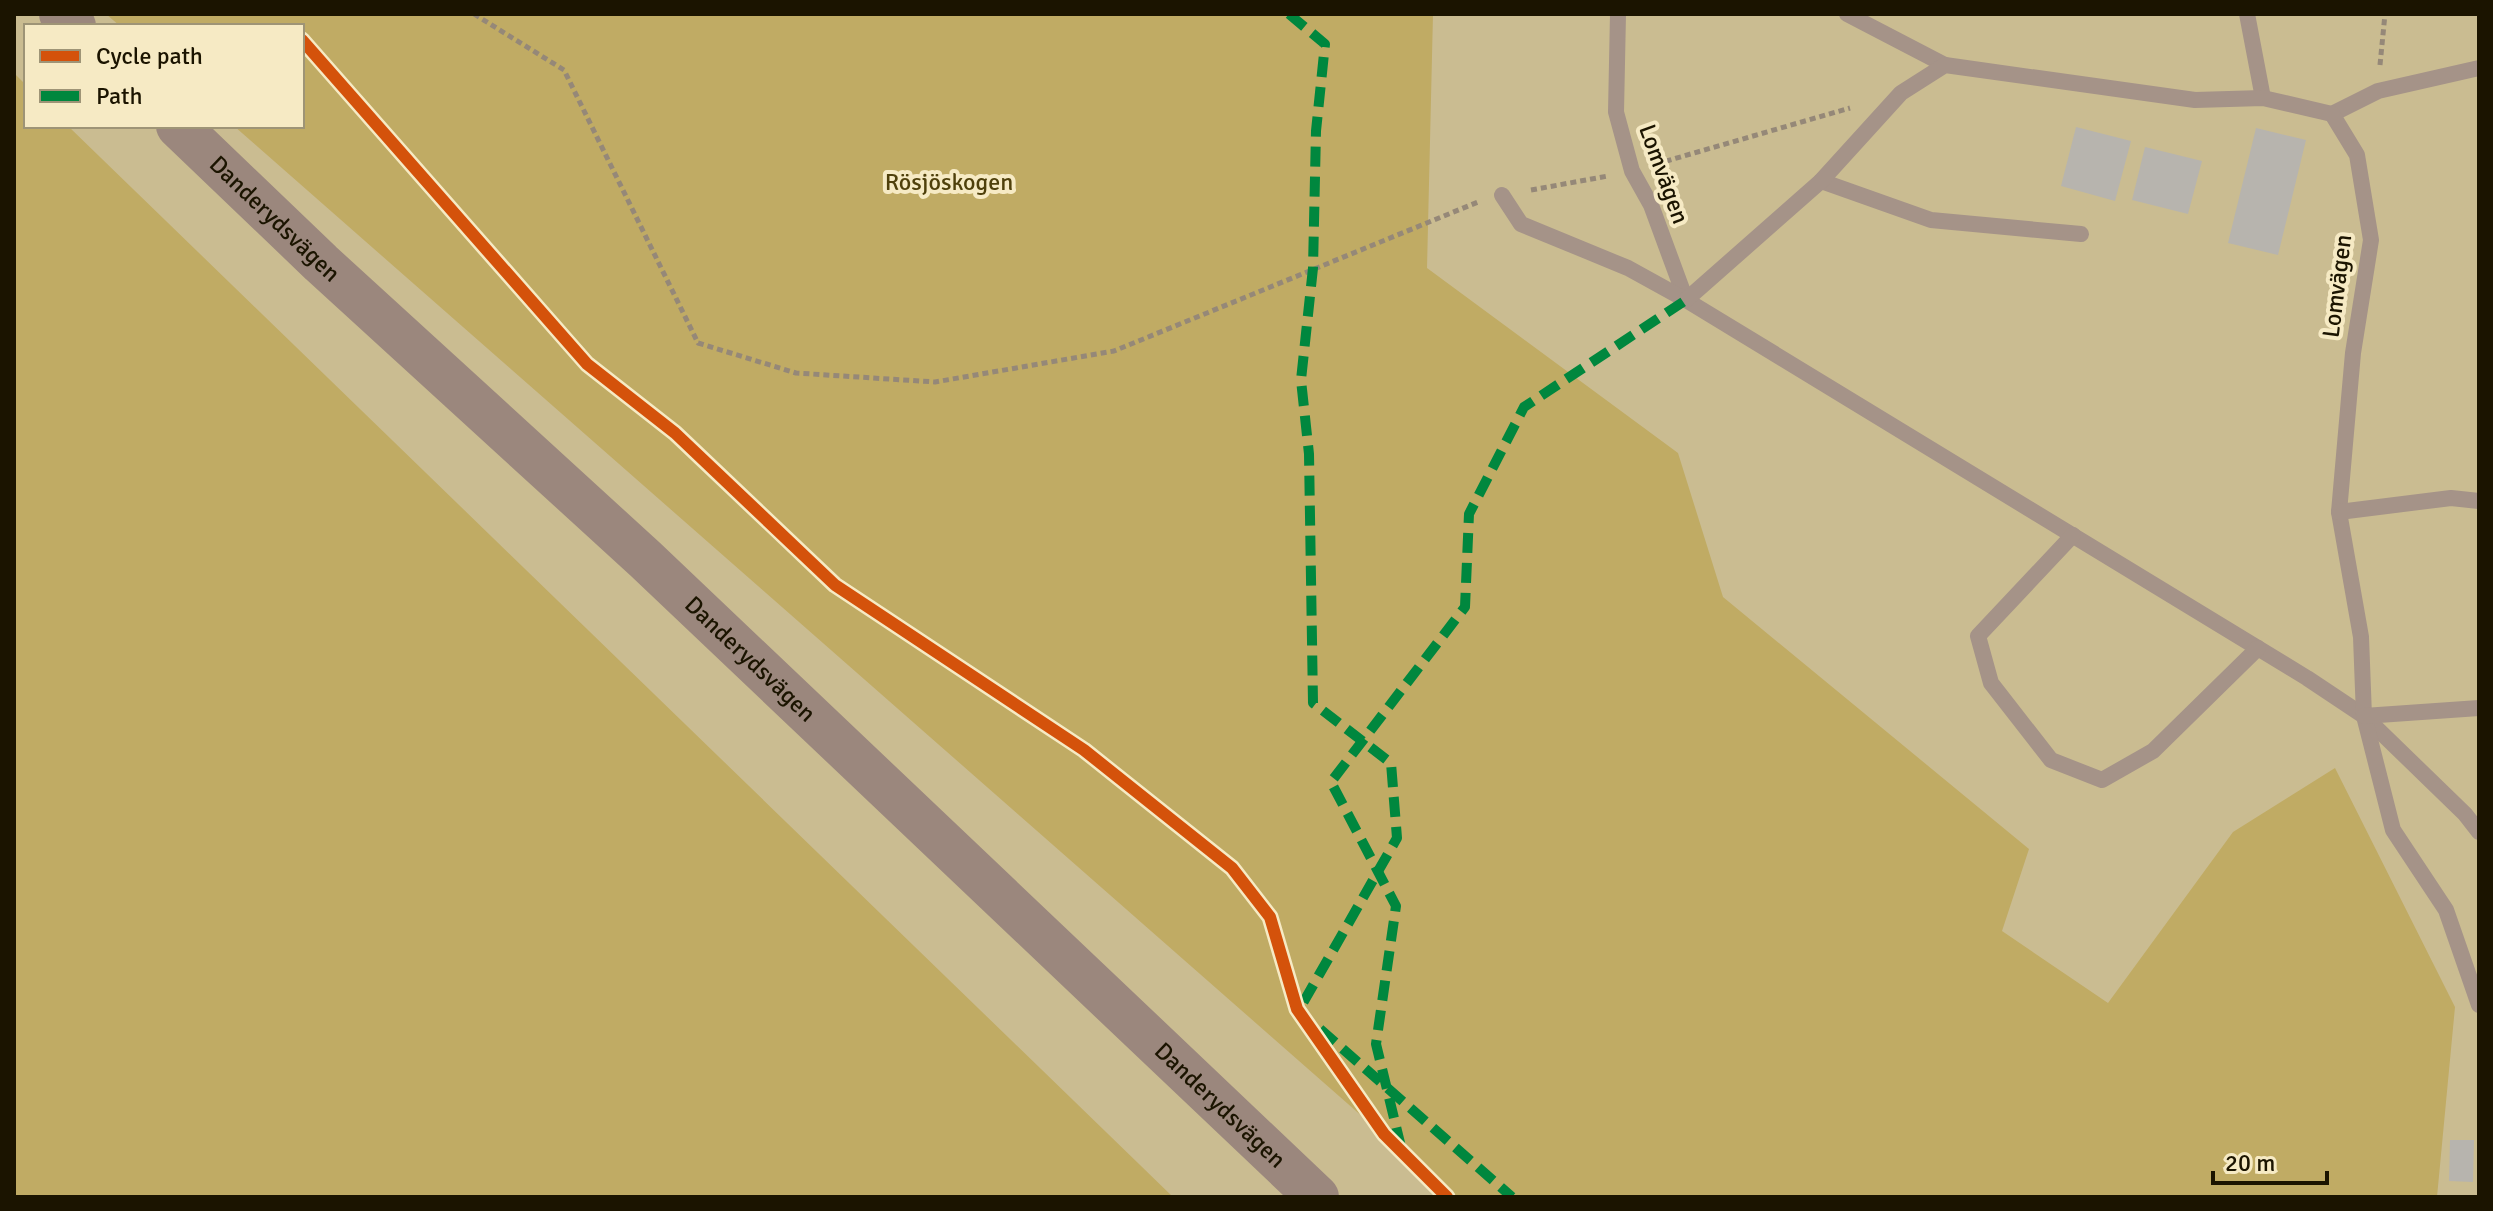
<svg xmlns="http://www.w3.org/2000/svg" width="2493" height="1211" font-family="Signika,sans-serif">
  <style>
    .green { fill: #c0ab64 }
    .building { fill: #b7b4ae }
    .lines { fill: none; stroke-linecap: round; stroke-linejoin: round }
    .path { stroke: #958878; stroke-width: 5; stroke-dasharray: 6 4; stroke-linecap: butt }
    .lane { stroke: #a59388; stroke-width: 16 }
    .secondary { stroke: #9b877d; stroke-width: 44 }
    .quiet { stroke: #00873e; stroke-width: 10; stroke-dasharray: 20 10; stroke-linecap: butt }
    .cycleway-casing { stroke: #f6eac4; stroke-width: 17 }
    .cycleway { stroke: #d4520b; stroke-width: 12 }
    .labels { text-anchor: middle; stroke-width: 8; stroke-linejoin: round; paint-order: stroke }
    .street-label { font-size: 24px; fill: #1b1400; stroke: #f6eac4 }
    .park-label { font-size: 24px; fill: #4f400b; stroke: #f6eac4 }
  </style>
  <rect width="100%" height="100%" fill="#cabc91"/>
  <g class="green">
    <path d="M106,14h1327l-6,254 251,185 45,144 306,252 -27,82 106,72 125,-171 102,-64 120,239 -18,190h-983l-1220,-1071h68v-100h-182z"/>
    <path d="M14,73l12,12v41h42l1105,1071h-1159z"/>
  </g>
  <g class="building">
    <path d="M2076,127l55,14 -16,60 -54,-15z"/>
    <path d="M2256,128l50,12 -28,115 -50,-12z"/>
    <path d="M2145,147l57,14 -14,53 -56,-14z"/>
    <path d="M2450,1140h24l-1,42 -24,-1z"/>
  </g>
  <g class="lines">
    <g class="path">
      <path d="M474,14l90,56 134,273 98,30 139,9 179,-31 364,-149"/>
      <path d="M2380,65l5,-51"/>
      <path d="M1656,164l194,-56"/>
      <path d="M1531,190l77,-14"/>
    </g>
    <g class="lane">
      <path d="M1618,14l-2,98 16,59 19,34 35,95"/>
      <path d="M1847,14l98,51"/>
      <path d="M2247,14l16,84"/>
      <path d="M2332,114l46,-23 101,-23"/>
      <path d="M1821,181l110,39 150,14"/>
      <path d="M1502,195l19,29 107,44 58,32 621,378 57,38 101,98 14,18"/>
      <path d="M1686,300l135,-119 80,-88 44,-28 250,35 68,-2 69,16 25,41 14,85 -18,113 -14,159 22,125 3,79 29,114 53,80 33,95"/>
      <path d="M2339,512l112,-14 28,3"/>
      <path d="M2073,535l-95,101 13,47 60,77 51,20 51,-29 105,-103"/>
      <path d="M2364,716l115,-8"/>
    </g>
    <g class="secondary">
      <path d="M61,14l13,12"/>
      <path id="s1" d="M178,126l143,137 324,296 672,638"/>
    </g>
    <g class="quiet">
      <path d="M1289,14l36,30 -9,87 -3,137 -12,112 8,74 4,249 78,60 6,75 -98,172"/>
      <path d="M1320,1029l192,168"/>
      <path d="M1401,1147l-25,-103 20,-138 -65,-124 134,-175 4,-93 55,-107 162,-107"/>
    </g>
    <defs>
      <path id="cycleway" d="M302,40l285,324 88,69 160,152 249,165 148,118 38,49 27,92 87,125 63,63"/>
    </defs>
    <use href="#cycleway" class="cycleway-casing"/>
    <use href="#cycleway" class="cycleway"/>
  </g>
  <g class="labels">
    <g class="street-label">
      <text transform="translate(1664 174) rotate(70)" y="8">Lomvägen</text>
      <text dy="8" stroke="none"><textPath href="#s1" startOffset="134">Danderydsvägen</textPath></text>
      <text transform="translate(2337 286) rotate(-83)" y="8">Lomvägen</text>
      <text dy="8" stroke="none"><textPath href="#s1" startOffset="782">Danderydsvägen</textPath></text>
      <text dy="8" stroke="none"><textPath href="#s1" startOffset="1430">Danderydsvägen</textPath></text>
    </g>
    <g class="park-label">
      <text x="949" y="190">Rösjöskogen</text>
    </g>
  </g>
  <rect width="2493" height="1211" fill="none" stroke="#1b1400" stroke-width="32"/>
  <rect x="24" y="24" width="280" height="104" fill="#f6eac4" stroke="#9e9476" stroke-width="2"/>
  <rect x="40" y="50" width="40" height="12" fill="#d4520b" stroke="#9e9476" stroke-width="2"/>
  <text x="96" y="64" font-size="24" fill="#1b1400">Cycle path</text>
  <rect x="40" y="90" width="40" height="12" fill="#00873e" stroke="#9e9476" stroke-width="2"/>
  <text x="96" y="104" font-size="24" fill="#1b1400">Path</text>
  <path d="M2213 1171v12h114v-12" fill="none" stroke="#1b1400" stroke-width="4"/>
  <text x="2225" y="1171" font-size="24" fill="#1b1400" stroke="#f6eac4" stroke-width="6" paint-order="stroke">20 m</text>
</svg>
